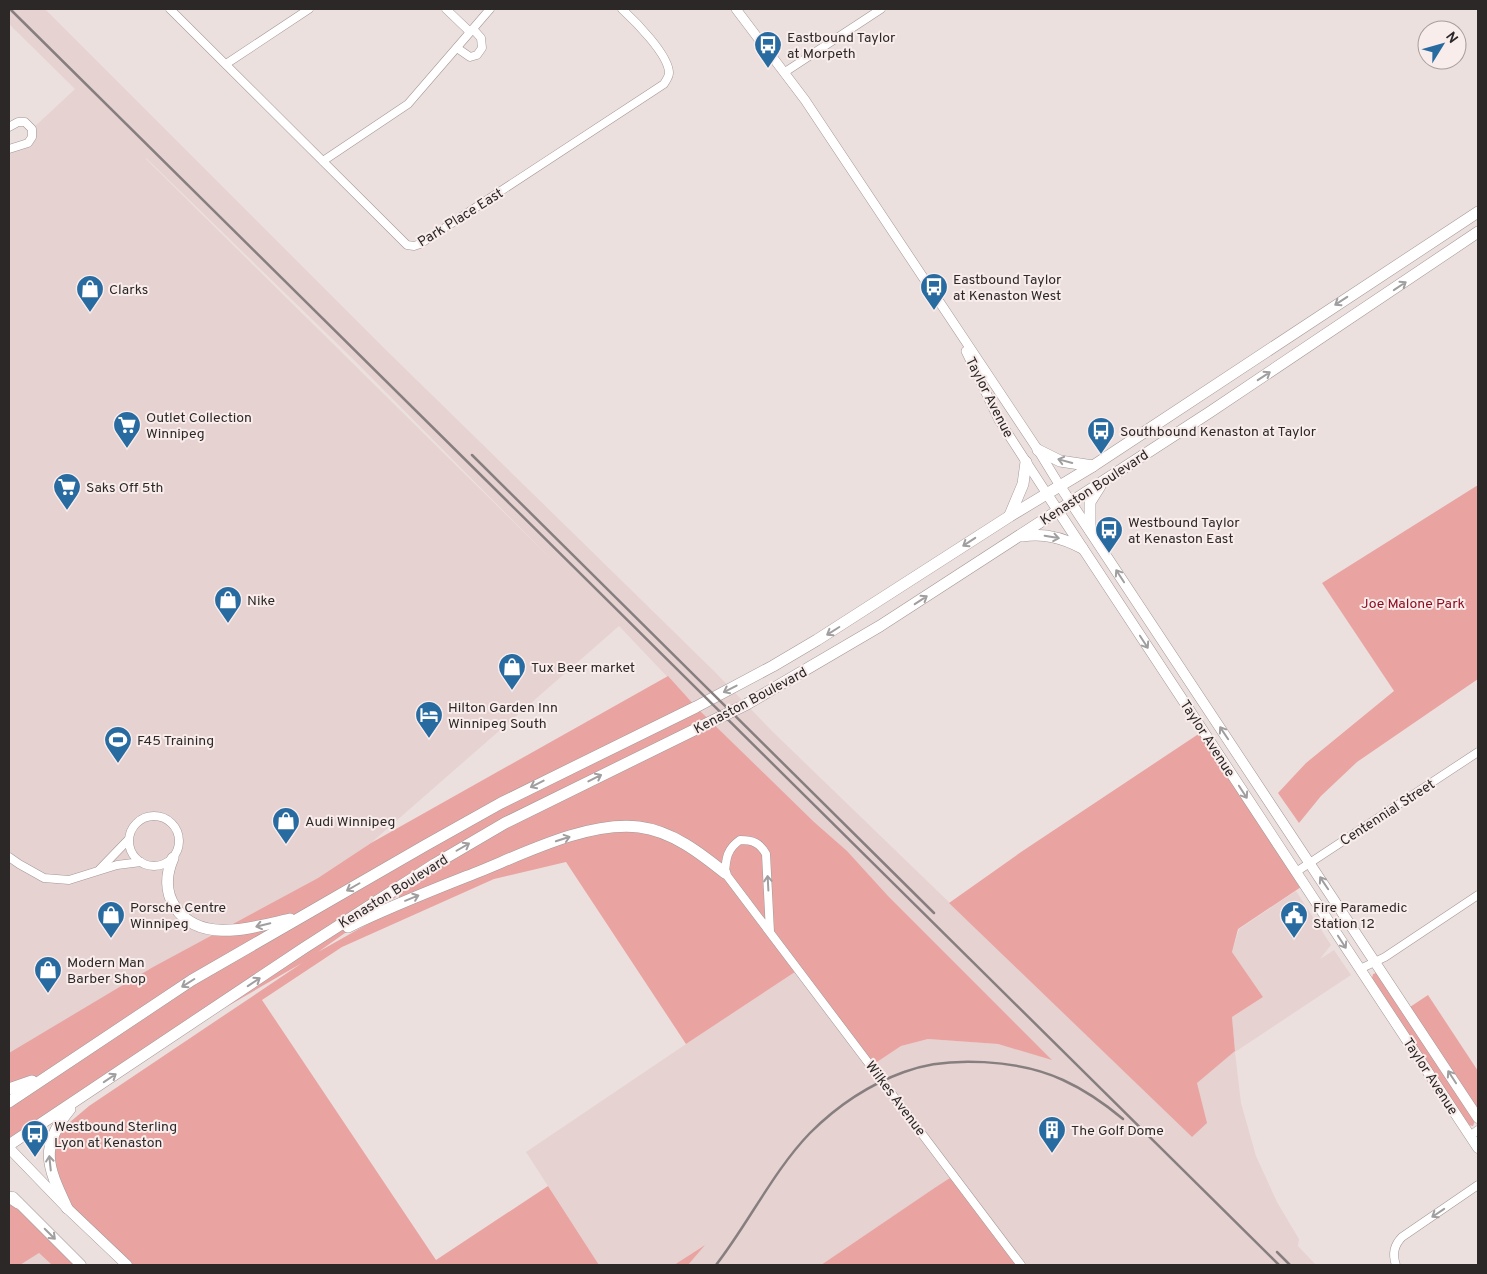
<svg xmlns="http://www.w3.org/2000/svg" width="1487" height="1274" font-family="Overpass,sans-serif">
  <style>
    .built { fill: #e6d2d1; fill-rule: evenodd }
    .green { fill: #e9a4a1; fill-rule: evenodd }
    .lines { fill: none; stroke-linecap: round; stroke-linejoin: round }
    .minor-casing { stroke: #a39897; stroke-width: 9 }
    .tertiary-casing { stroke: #a39897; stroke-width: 10 }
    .secondary-casing { stroke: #a39897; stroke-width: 11 }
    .primary-casing { stroke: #a39897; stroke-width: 12 }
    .minor { stroke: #fff; stroke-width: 8 }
    .tertiary { stroke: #fff; stroke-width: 9 }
    .secondary { stroke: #fff; stroke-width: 10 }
    .primary { stroke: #fff; stroke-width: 11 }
    .rail { stroke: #877f7f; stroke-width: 2.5 }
    .oneway { stroke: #a09e9e }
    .labels { text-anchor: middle; stroke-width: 4; stroke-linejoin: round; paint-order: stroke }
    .poi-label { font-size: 14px; fill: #2c2828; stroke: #f9edec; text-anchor: start }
    .street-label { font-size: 14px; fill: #2c2828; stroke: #f9edec }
    .park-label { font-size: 14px; fill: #8e0c20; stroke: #f9edec }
  </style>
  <rect width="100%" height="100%" fill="#ece0df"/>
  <g class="built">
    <path d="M9,9h36l342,342 327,320 59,61 419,405 14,-14 -10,-40 39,-32 -3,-34 31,-20 -31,-45 7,-23 57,-38 35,54 -11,14 14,-9 17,25 -116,77 6,51 15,53 21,46 22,37 -1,7 18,19h-295l-68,-89 -132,89h-133l15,-19 -29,19h-75l-73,-113 160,-108 112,-74 73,96 30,-20 27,-7 70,5 53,15 -355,-352 -77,-81 -248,217 -53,35 -165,89 -144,88v-906l19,-6 4,-14 43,-40 -66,-65zM146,158l208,202 197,199 -405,-400z"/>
    <path d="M39,1253l13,12h-32z"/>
  </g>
  <g class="green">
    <path d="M1478,485v194l-121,83 -36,34 -22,27 -21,-30 28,-30 88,-72 -72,-108z"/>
    <path d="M668,676l28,31 118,115 33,29 41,45 164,164 -54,-16 -70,-5 -27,7 -30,20 -102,-136 29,40 -112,74 -120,-182 -72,17 -152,68 -80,53 174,260 112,-74 51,79h-472l-60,-57 -18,-60 14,-20 26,-22 213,-143 -162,94 -131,88v-43l37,-25 -37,12v-36l144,-86 165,-89 53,-35zM399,895v4l-19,18 -62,35z"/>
    <path d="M1203,731l101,154 -66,44 -6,23 31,45 -31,20 3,34 -38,32 10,40 -15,14 -243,-234 72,-51z"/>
    <path d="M1376,973l99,148 -2,5 -5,-1 -96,-147 1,-4z"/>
    <path d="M1428,995l50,76v47l-71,-109z"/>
    <path d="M953,1176l68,89h-200l115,-78z"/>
    <path d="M9,1197l72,68h-29l-13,-12 -19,12h-11z"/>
    <path d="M705,1245l-17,20h-14z"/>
  </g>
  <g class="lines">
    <defs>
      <g id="minor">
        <path d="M170,9l237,236 7,1 6,-2 244,-160c2,-4 5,-7 5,-11 0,-18 -34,-52 -47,-64"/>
        <path d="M446,9l24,23"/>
        <path d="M457,48l13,9 7,-2 5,-7 -1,-10 -8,-9"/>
        <path d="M226,64l83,-55"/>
        <path d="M785,72l96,-63"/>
        <path d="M9,127l9,-5h7l7,7v8l-4,6 -19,6"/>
        <path d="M323,161l85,-57 82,-95"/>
        <circle cx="154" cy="841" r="25"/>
        <path d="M9,857l10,7 25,14 25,2 48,-15 24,-3"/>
        <path d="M100,869l28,-29"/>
        <path d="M1296,872l182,-120"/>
        <path d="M770,932l-4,-78c-6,-11 -13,-14 -26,-14 -13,9 -14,18 -15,33l296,392"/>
        <path d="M1360,969l25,-12 93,-62"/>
        <path d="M1470,1136l8,-6"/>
        <path d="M1396,1265c-4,-11 -2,-20 6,-28l76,-52"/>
      </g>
      <g id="tertiary">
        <path d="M736,9l69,91 233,350 22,36"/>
        <path d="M966,351l33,69 48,74"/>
      </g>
      <g id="secondary">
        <path d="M1060,486l418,632"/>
        <path d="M1047,494l431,654"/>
        <path d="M9,1148l58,60 60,57"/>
        <path d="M13,1197l68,68"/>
      </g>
      <g id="primary">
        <path d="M1038,450l22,11 33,5"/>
        <path d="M1010,515l13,-31 3,-22"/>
        <path d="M1090,530v-28l10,-16"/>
        <path d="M1022,536c22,-3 40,1 60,12"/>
        <path d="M173,858c-7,16 -8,34 2,49 25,38 79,20 115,12"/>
        <path d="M348,927c43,-21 87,-38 130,-55 47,-19 110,-51 161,-45 33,4 61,26 86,46"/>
        <path d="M9,1089l23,-8"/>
        <path d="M9,1102l183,-122 234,-135 75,-42 195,-96 77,-41 44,-26 193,-124 83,-50 385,-254"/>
        <path d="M9,1145l295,-197 131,-84 70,-41 242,-119 133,-78 330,-214 268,-180"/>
        <path d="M9,1197l9,6"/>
        <path d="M67,1208c-19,-41 -29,-60 3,-99"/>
      </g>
    </defs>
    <use href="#minor" class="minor-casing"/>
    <use href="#tertiary" class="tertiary-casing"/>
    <use href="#secondary" class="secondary-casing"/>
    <use href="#primary" class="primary-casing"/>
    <use href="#minor" class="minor"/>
    <use href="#tertiary" class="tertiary"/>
    <use href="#secondary" class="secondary"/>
    <use href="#primary" class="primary"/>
    <g class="rail">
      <path d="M10,9l1269,1256"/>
      <path d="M472,455l462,458"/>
      <path d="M1277,1252l13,13"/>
      <path d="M716,1265c32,-41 58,-95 94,-132 27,-27 58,-48 94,-61 44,-17 117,-12 159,8 22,10 42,24 60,39"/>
    </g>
  </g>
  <defs><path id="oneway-shaft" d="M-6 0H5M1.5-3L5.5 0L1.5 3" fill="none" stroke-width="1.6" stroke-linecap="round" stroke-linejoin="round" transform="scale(1.25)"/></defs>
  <g class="oneway">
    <use href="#oneway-shaft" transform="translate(1400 286) rotate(-34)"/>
    <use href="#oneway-shaft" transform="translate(1341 301) rotate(147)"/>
    <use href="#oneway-shaft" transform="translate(1264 376) rotate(-33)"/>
    <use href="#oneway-shaft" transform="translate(1065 461) rotate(-165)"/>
    <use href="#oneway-shaft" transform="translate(1052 537) rotate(10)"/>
    <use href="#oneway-shaft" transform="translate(969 542) rotate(147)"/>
    <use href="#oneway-shaft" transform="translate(1120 576) rotate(-123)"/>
    <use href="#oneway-shaft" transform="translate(921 600) rotate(-33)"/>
    <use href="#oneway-shaft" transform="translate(833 631) rotate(148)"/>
    <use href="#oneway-shaft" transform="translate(1144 642) rotate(57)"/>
    <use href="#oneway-shaft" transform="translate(730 689) rotate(153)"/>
    <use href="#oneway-shaft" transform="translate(1224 733) rotate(-124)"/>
    <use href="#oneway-shaft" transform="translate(595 778) rotate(-27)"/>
    <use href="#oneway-shaft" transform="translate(537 784) rotate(153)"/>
    <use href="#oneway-shaft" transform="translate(1243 792) rotate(57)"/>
    <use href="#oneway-shaft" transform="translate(563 839) rotate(-18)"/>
    <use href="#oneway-shaft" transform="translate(463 847) rotate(-30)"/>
    <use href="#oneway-shaft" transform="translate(768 883) rotate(-93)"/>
    <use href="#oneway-shaft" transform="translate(1324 883) rotate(-124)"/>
    <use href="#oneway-shaft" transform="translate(353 887) rotate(150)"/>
    <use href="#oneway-shaft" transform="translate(412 898) rotate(-22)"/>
    <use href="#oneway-shaft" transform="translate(263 925) rotate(167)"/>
    <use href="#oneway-shaft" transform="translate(1342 942) rotate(57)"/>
    <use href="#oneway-shaft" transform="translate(254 982) rotate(-34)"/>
    <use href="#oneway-shaft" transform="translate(188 983) rotate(148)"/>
    <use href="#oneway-shaft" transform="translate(1452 1077) rotate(-123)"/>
    <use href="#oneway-shaft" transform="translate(110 1078) rotate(-34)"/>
    <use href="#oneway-shaft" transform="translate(50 1163) rotate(-96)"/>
    <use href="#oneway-shaft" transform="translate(1438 1213) rotate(146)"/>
    <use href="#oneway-shaft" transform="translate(50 1234) rotate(45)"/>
  </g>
  <defs>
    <symbol id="bus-pin" viewBox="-11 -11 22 30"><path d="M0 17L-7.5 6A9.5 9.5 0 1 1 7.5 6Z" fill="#286ba0" stroke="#f9edec"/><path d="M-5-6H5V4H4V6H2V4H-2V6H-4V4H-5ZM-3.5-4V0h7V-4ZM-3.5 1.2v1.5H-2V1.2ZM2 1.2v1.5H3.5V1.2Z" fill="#fff"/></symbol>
    <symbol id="shop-pin" viewBox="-11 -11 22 30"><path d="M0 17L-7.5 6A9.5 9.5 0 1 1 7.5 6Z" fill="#286ba0" stroke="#f9edec"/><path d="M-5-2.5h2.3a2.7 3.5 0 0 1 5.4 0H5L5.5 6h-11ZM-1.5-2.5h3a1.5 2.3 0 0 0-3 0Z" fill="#fff"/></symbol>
    <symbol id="supermarket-pin" viewBox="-11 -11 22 30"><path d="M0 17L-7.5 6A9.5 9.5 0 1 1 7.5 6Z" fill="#286ba0" stroke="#f9edec"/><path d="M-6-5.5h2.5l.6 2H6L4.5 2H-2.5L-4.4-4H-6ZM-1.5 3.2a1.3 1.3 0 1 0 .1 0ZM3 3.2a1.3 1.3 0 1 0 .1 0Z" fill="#fff"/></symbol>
    <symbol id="hotel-pin" viewBox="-11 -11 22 30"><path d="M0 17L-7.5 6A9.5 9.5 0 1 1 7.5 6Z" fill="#286ba0" stroke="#f9edec"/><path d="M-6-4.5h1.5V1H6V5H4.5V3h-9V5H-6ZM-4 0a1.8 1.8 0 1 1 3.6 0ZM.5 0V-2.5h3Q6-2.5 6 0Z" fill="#fff"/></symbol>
    <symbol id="stadium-pin" viewBox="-11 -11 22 30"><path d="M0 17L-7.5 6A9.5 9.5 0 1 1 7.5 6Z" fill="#286ba0" stroke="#f9edec"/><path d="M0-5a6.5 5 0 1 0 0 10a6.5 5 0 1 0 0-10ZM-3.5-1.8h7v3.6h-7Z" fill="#fff"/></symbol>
    <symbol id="civic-pin" viewBox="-11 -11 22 30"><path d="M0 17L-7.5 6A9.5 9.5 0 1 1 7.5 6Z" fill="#286ba0" stroke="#f9edec"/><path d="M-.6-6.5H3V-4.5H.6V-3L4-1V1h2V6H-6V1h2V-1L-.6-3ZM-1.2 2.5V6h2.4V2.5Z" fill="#fff"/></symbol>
    <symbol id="building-pin" viewBox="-11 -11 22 30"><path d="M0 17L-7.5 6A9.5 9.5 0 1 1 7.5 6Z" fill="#286ba0" stroke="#f9edec"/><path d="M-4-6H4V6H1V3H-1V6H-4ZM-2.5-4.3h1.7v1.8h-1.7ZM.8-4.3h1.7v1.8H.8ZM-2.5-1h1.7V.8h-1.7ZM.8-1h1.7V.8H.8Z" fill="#fff"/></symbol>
  </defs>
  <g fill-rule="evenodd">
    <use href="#bus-pin" x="752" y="29" width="32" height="43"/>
    <use href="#bus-pin" x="918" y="271" width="32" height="43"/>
    <use href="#shop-pin" x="74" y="273" width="32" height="43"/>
    <use href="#supermarket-pin" x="111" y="409" width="32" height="43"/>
    <use href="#bus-pin" x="1085" y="415" width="32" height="43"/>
    <use href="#supermarket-pin" x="51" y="471" width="32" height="43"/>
    <use href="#bus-pin" x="1093" y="514" width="32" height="43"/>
    <use href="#shop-pin" x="212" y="584" width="32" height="43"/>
    <use href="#shop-pin" x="496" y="651" width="32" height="43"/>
    <use href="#hotel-pin" x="413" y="699" width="32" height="43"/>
    <use href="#stadium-pin" x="102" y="724" width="32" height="43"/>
    <use href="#shop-pin" x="270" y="805" width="32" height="43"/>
    <use href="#shop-pin" x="95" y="899" width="32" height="43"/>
    <use href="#civic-pin" x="1278" y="899" width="32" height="43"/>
    <use href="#shop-pin" x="32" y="954" width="32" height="43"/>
    <use href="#building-pin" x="1036" y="1114" width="32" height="43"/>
    <use href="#bus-pin" x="19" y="1118" width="32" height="43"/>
  </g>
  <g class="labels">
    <g class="poi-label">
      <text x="787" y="42">Eastbound Taylor<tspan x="787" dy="16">at Morpeth</tspan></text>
      <text x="953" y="284">Eastbound Taylor<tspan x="953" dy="16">at Kenaston West</tspan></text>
      <text x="109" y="294">Clarks</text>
      <text x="146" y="422">Outlet Collection<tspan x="146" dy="16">Winnipeg</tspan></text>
      <text x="1120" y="436">Southbound Kenaston at Taylor</text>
      <text x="86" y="492">Saks Off 5th</text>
      <text x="1128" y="527">Westbound Taylor<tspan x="1128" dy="16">at Kenaston East</tspan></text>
      <text x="247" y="605">Nike</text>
      <text x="531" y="672">Tux Beer market</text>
      <text x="448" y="712">Hilton Garden Inn<tspan x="448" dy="16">Winnipeg South</tspan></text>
      <text x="137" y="745">F45 Training</text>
      <text x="305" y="826">Audi Winnipeg</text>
      <text x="130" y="912">Porsche Centre<tspan x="130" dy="16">Winnipeg</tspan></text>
      <text x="1313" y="912">Fire Paramedic<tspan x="1313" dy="16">Station 12</tspan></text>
      <text x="67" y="967">Modern Man<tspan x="67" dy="16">Barber Shop</tspan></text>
      <text x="54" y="1131">Westbound Sterling<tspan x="54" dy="16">Lyon at Kenaston</tspan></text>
      <text x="1071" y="1135">The Golf Dome</text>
    </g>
    <g class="street-label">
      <text transform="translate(460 217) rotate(-32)" y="5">Park Place East</text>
      <text transform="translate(990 397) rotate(63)" y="5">Taylor Avenue</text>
      <text transform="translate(1094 487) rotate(-33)" y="5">Kenaston Boulevard</text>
      <text transform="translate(750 700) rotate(-28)" y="5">Kenaston Boulevard</text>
      <text transform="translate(1208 738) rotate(57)" y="5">Taylor Avenue</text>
      <text transform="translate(1387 812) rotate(-33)" y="5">Centennial Street</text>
      <text transform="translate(393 891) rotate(-32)" y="5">Kenaston Boulevard</text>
      <text transform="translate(1431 1076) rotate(57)" y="5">Taylor Avenue</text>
      <text transform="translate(896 1098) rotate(53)" y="5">Wilkes Avenue</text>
    </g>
    <g class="park-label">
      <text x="1413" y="608">Joe Malone Park</text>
    </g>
  </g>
  <rect width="1487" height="1274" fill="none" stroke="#2c2828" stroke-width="20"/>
  <g transform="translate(1442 45) rotate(53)"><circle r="24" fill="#f9edec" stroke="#a79e9e"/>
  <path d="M0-4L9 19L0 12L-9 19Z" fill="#286ba0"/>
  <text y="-8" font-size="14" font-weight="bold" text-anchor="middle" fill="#2c2828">N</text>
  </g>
</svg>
